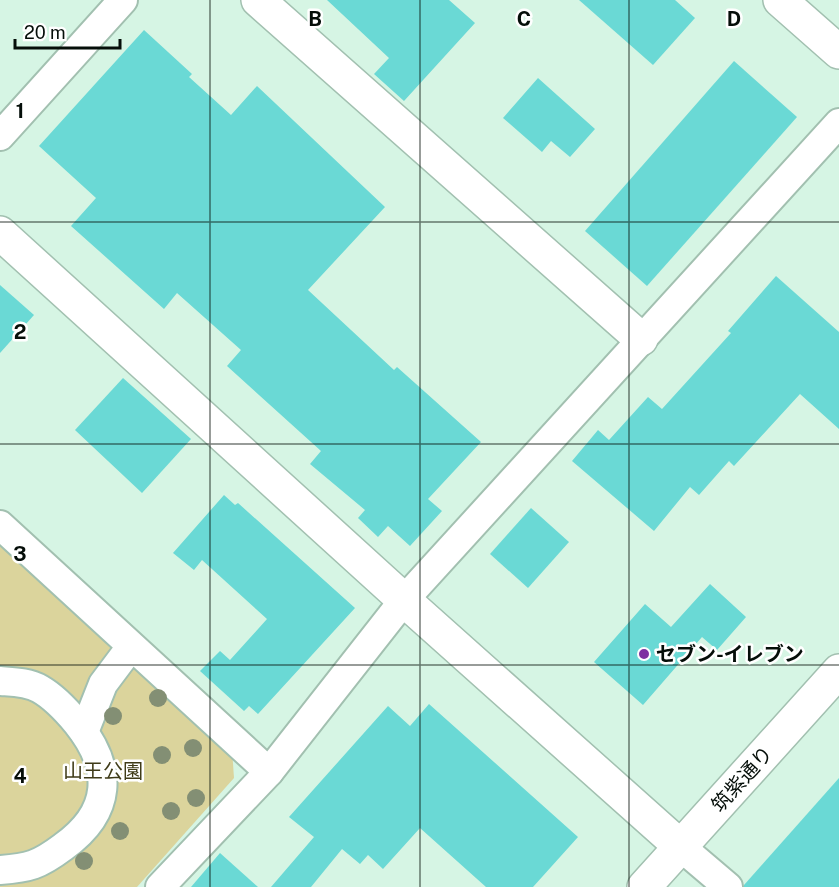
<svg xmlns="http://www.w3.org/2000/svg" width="839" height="887" font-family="'Public Sans','Noto Sans JP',sans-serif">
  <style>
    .green { fill: #dbd49c }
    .building { fill: #6ad9d5 }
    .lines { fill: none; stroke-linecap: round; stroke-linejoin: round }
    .street-casing { stroke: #a2c0b0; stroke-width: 32 }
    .secondary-casing { stroke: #a2c0b0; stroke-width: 36 }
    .street { stroke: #fff; stroke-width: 28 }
    .secondary { stroke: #fff; stroke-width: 33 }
    .tree { fill: #838f74 }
    .grid { fill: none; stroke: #050e09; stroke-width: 1.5; stroke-opacity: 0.55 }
    .poi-dot { fill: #7e30a1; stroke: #fff; stroke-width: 2 }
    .labels { text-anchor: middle; stroke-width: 5; stroke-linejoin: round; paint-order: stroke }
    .poi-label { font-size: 20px; font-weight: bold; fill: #050e09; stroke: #fff; text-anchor: start }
    .park-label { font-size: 20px; fill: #3f3b18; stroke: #fff }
    .street-label { font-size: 20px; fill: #050e09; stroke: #fff }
    .grid-label { font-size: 20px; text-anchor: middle; font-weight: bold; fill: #050e09; stroke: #fff; stroke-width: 5; stroke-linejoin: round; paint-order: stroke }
  </style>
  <rect width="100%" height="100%" fill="#d6f5e4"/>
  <path class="green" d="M0,541l232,208 2,29 -97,109h-137z"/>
  <g class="building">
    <path d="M327,0h122l26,23 -71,78 -30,-27 15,-16z"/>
    <path d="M579,0h96l20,18 -42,47z"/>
    <path d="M144,30l48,44 -3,3 42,38 26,-29 128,121 -77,83 86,80 3,-3 84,75 -53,57 14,12 -32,35 -22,-20 -10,11 -20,-19 7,-8 -55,-46 11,-13 -94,-85 14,-16 -64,-57 -13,16 -93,-83 25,-28 -57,-52z"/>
    <path d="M734,61l63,56 -150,169 -62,-55z"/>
    <path d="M538,78l57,51 -25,28 -19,-16 -9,11 -39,-34z"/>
    <path d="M776,276l63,56v97l-39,-35 -66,72 -5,-5 -30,34 -9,-8 -36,44 -82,-70 26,-31 11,10 39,-43 14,12 69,-76 -3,-2z"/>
    <path d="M0,285l34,30 -34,38z"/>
    <path d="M123,378l68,61 -49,54 -67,-63z"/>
    <path d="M224,495l11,10 3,-2 117,105 -97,106 -9,-8 -5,5 -44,-40 20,-20 10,9 37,-41 -65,-59 -8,10 -21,-17z"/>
    <path d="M531,508l38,34 -41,46 -38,-34z"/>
    <path d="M710,584l36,33 -29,33 -15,-13 -59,68 -49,-43 51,-58 26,23z"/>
    <path d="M429,704l149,133 -45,50h-47l-66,-59 -37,41 -15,-14 -8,9 -18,-15 -31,38h-40l43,-50 -25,-20 99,-111 22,20z"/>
    <path d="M839,778v109h-95v-2z"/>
    <path d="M220,853l38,34h-67z"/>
  </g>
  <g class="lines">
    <defs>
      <g id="street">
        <path d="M0,136l123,-136"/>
        <path d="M0,525l269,247"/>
        <path d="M0,681c13,1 28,1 40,8 14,8 27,22 37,34 37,46 35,89 -14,124 -24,18 -34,21 -63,23"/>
        <path d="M84,732l19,-48 21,-28"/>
        <path d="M681,847l47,40"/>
        <path d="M160,887l109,-115 135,-172 435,-477"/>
      </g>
      <g id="secondary">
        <path d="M258,0l383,339"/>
        <path d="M780,0l59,52"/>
        <path d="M0,233l404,367 277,247"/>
        <path d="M644,887l195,-216"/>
      </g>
    </defs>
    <use href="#street" class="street-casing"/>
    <use href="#secondary" class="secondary-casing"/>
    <use href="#street" class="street"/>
    <use href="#secondary" class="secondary"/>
  </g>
  <g class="tree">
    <circle cx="158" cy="698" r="9"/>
    <circle cx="113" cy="716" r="9"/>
    <circle cx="193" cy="748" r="9"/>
    <circle cx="162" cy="755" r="9"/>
    <circle cx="196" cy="798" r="9"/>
    <circle cx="171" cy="811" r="9"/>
    <circle cx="120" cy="831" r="9"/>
    <circle cx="84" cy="861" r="9"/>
  </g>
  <path class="grid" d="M210,0v887M420,0v887M629,0v887M0,222h839M0,444h839M0,665h839"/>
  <circle class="poi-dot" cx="644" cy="654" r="6"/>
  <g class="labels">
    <g class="poi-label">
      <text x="656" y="661">セブン-イレブン</text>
    </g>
    <g class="park-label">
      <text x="103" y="778">山王公園</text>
    </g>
    <g class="street-label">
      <text transform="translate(742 779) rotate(-48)" y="7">筑紫通り</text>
    </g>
  </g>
  <g class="grid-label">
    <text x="315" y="26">B</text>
    <text x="524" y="26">C</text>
    <text x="734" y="26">D</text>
    <text x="20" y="118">1</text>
    <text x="20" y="339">2</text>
    <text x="20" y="561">3</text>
    <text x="20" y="783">4</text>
  </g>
  <path d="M15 39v9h105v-9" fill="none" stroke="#050e09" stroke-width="3"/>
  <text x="24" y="39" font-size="18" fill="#050e09" stroke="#ffffff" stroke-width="4.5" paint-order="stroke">20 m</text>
</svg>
